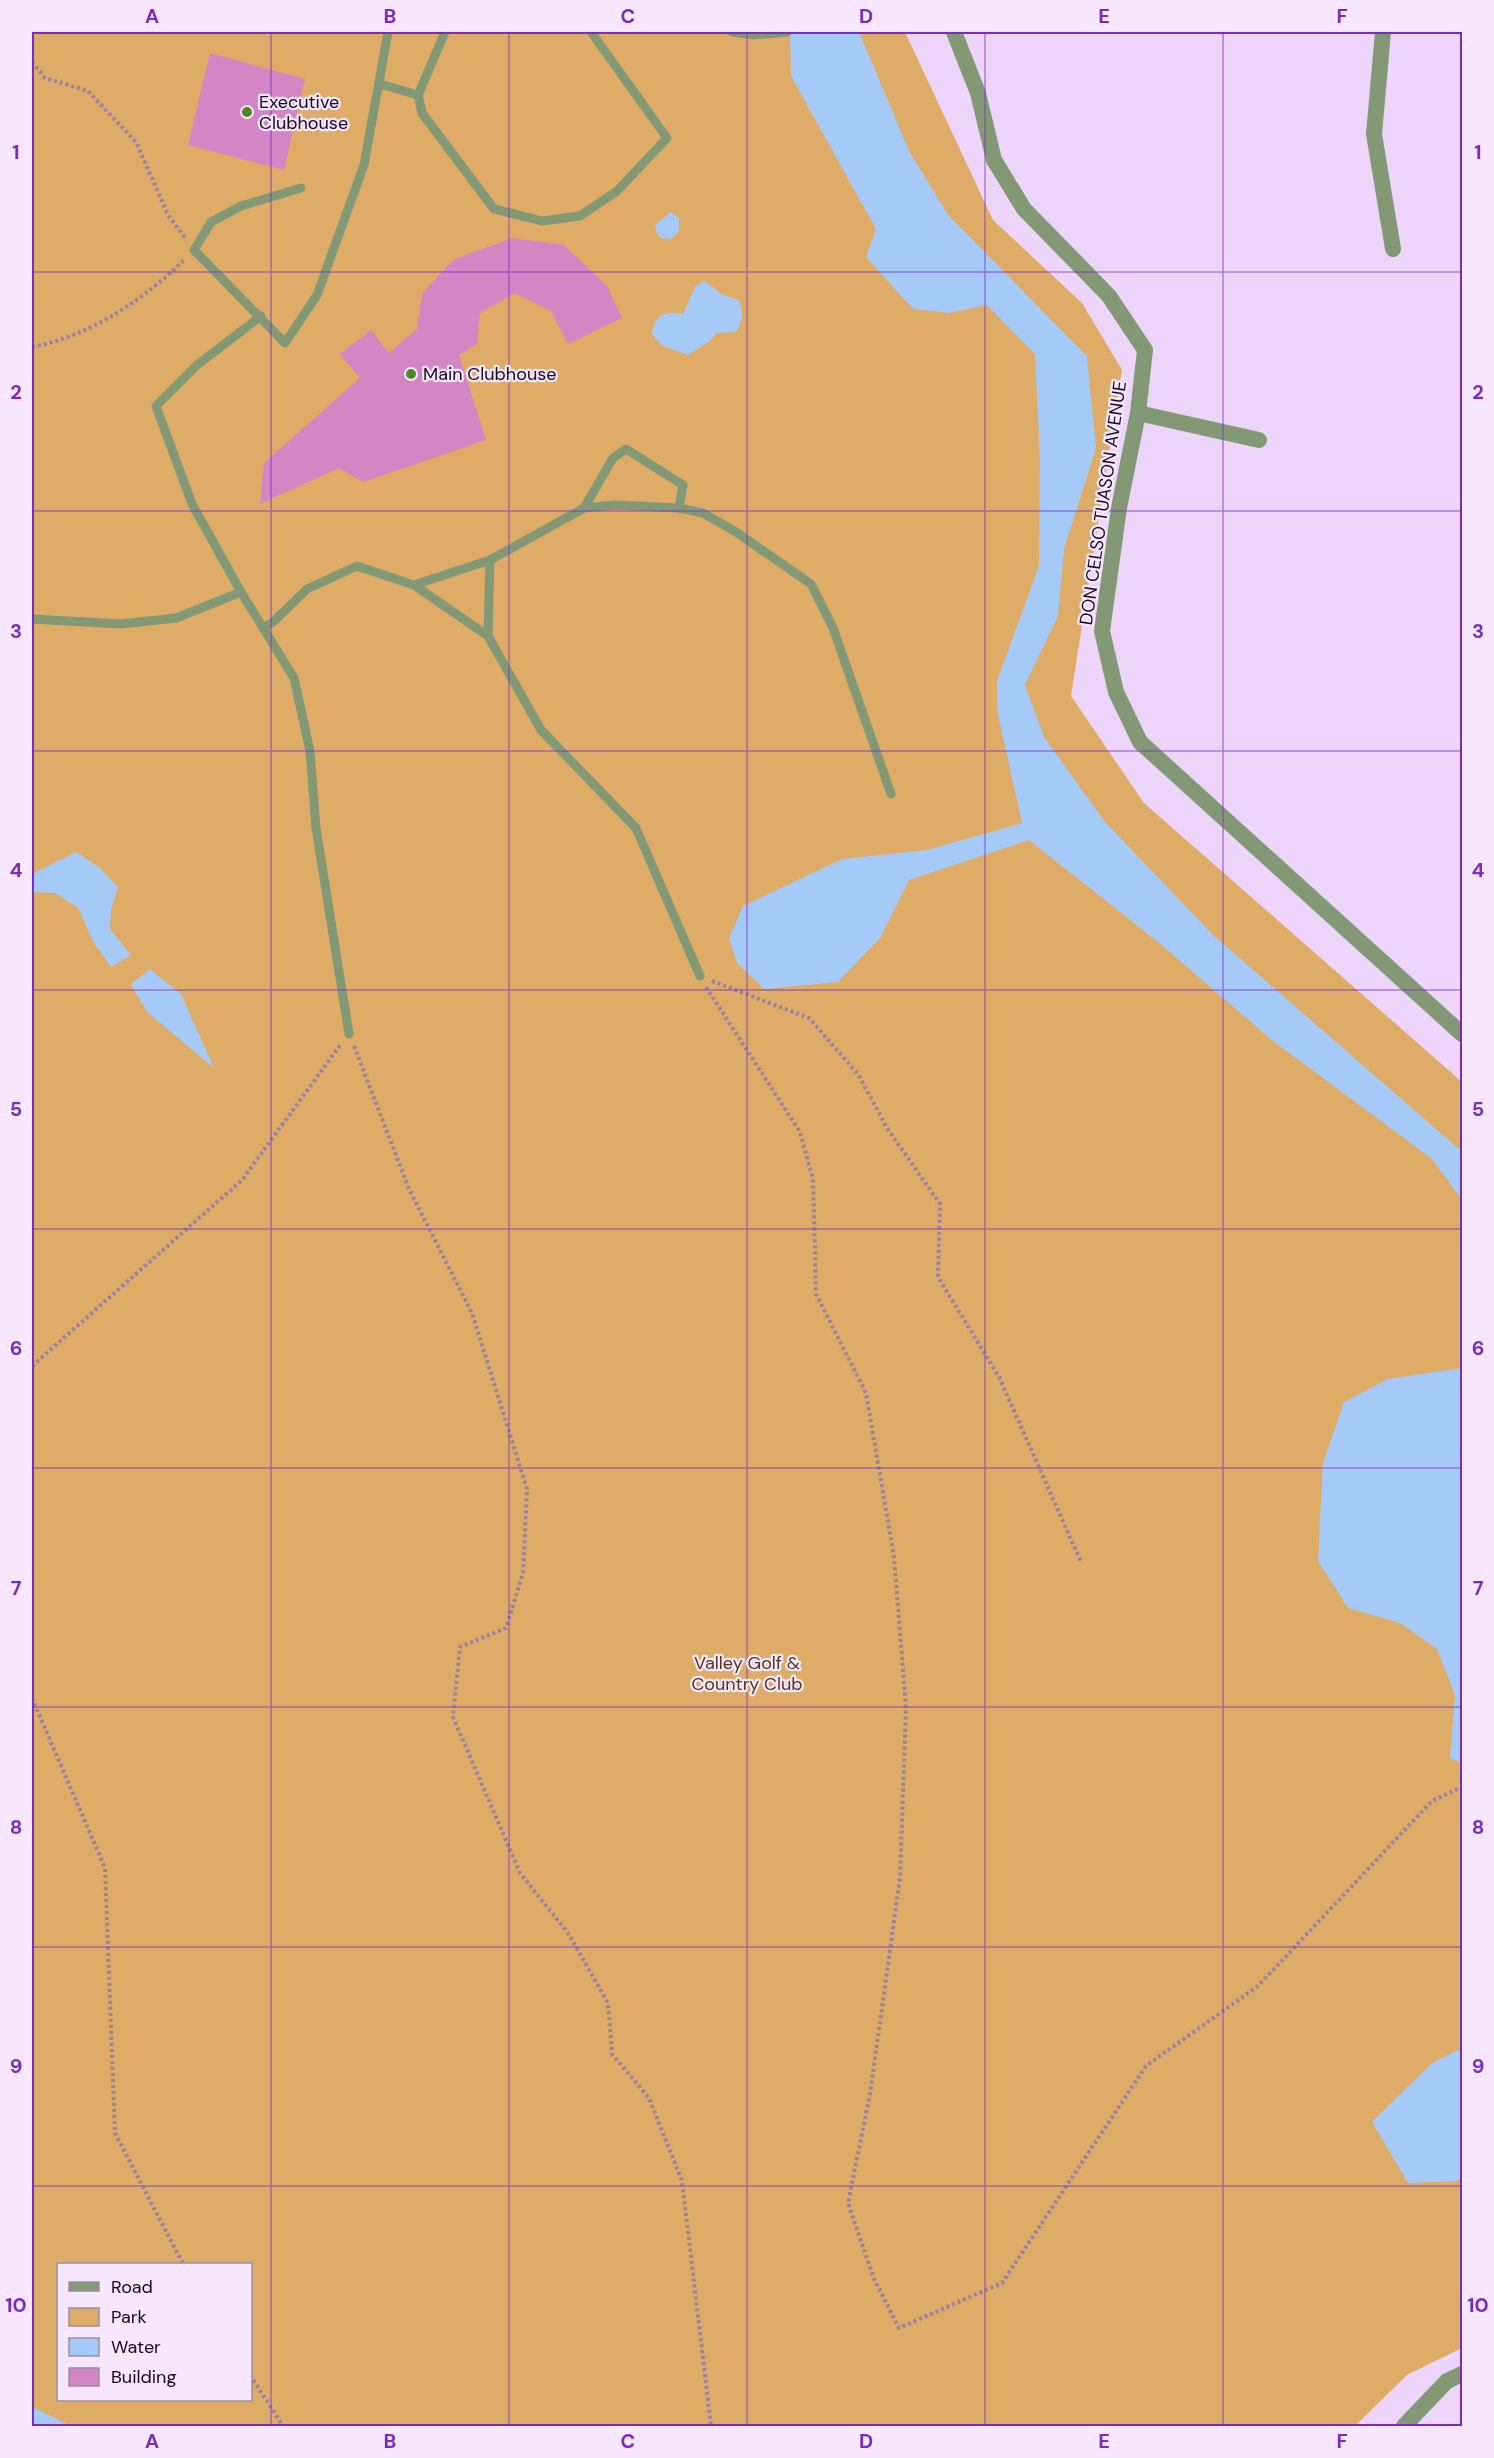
<svg xmlns="http://www.w3.org/2000/svg" width="1494" height="2458" font-family="'DM Sans',sans-serif">
  <style>
    .green { fill: #deac66; fill-rule: evenodd }
    .water { fill: #a6caf8 }
    .building { fill: #d485c4 }
    .lines { fill: none; stroke-linecap: round; stroke-linejoin: round }
    .path { stroke: #9783a2; stroke-width: 4; stroke-dasharray: 3 3; stroke-linecap: butt }
    .service { stroke: #839976; stroke-width: 9 }
    .minor { stroke: #839976; stroke-width: 16 }
    .tertiary { stroke: #839976; stroke-width: 16 }
    .grid { fill: none; stroke: #7b2cbf; stroke-width: 1.5; stroke-opacity: 0.55 }
    .poi-dot { fill: #4f8722; stroke: #f6e6fe; stroke-width: 2 }
    .labels { text-anchor: middle; stroke-width: 4.5; stroke-linejoin: round; paint-order: stroke }
    .poi-label { font-size: 18px; fill: #16081d; stroke: #f6e6fe; text-anchor: start }
    .street-label { font-size: 18px; fill: #16081d; stroke: #f6e6fe }
    .park-label { font-size: 18px; fill: #513914; stroke: #f6e6fe }
    .neatline { fill: none; stroke: #7b2cbf; stroke-width: 2 }
    .grid-label { font-size: 20px; text-anchor: middle; font-weight: bold; fill: #7b2cbf }
  </style>
  <rect width="100%" height="100%" fill="#edd5fa"/>
  <path class="green" d="M32,32h873l88,188 89,83 40,67 -51,326 73,107 318,279v1266l-55,27 -52,51h-1323zM58,2264h192v136h-192z"/>
  <g class="water">
    <path d="M790,32h69l51,121 39,63 138,140 9,92 -32,101 -6,67 -33,69 19,52 61,85 107,112 248,216 2,5v45l-30,-41 -159,-118 -115,-99 -129,-102 -120,40 -29,58 -42,44 -74,7 -27,-26 -8,-25 14,-32 99,-47 85,-9 95,-27 -25,-113v-29l42,-115 1,-106 -5,-106 -48,-49 -38,8 -36,-4 -47,-52 10,-28 -85,-153z"/>
    <path d="M671,212l8,6v13l-8,8 -10,-1 -4,-4 -2,-9z"/>
    <path d="M704,281l18,13 18,7 2,17 -5,14 -21,1 -5,7 -23,15 -27,-10 -9,-11c2,-19 13,-24 31,-20l12,-27z"/>
    <path d="M76,852l23,15 19,20 -7,22 -1,20 21,26 -20,12 -17,-24 -16,-35 -23,-15 -23,-1v-18z"/>
    <path d="M150,969l31,25 33,74 -67,-56 -16,-28z"/>
    <path d="M1462,1368v395l-12,-5 5,-63 -18,-46 -37,-26 -52,-15 -30,-47 5,-98 21,-61 44,-23z"/>
    <path d="M1462,2048v130l-6,3 -48,2 -36,-61 60,-59z"/>
    <path d="M32,2407l37,18v1h-37z"/>
  </g>
  <g class="building">
    <path d="M210,53l95,26 -21,91 -96,-25z"/>
    <path d="M512,238l52,7 43,41 15,32 -54,26 -17,-33 -36,-18 -35,20 -3,31 -18,11 27,85 -123,42 -24,-14 -79,36 4,-41 96,-85 -20,-24 31,-24 18,23 28,-24 5,-35 31,-34z"/>
  </g>
  <g class="lines">
    <g class="path">
      <path d="M32,62l13,16 43,13 48,51 32,73 18,24"/>
      <path d="M32,347c58,-11 110,-46 152,-87"/>
      <path d="M712,981l97,37 49,56 29,54 53,76 -2,73 61,100 82,185"/>
      <path d="M706,987l94,145 13,47 3,115 50,99 28,164 12,151 -6,170 -30,216 -22,109 26,76 25,49 103,-45 144,-217 112,-80 174,-185 30,-14"/>
      <path d="M354,1046l55,143 63,124 55,176 -4,84 -17,55 -46,19 -7,70 67,156 48,60 40,70 4,51 37,44 33,83 29,245"/>
      <path d="M32,1366l210,-186 99,-136"/>
      <path d="M32,1698l73,170 10,265 68,131"/>
      <path d="M250,2375l33,51"/>
    </g>
    <g class="service">
      <path d="M445,32l-27,63 4,18 72,96 48,12 38,-5 37,-25 50,-53 -76,-106"/>
      <path d="M732,32l22,3 33,-3"/>
      <path d="M380,84l38,11"/>
      <path d="M301,188l-60,18 -30,16 -17,28 91,93 32,-48 47,-130 24,-133"/>
      <path d="M261,316l-64,49 -41,41 36,98 49,88 53,86 16,73 6,77 33,206"/>
      <path d="M584,508l29,-50 13,-9 57,36 -4,23"/>
      <path d="M414,585l76,-25 94,-52 31,-3 64,3 24,5 33,19 75,52 22,44 58,166"/>
      <path d="M32,619l89,5 55,-6 65,-26"/>
      <path d="M263,628l10,-6 34,-33 50,-23 57,19 74,51 53,94 95,98 64,148"/>
      <path d="M488,636l2,-76"/>
    </g>
    <g class="minor">
      <path d="M1383,32l-9,102 19,115"/>
      <path d="M1138,413l121,27"/>
    </g>
    <g class="tertiary">
      <path d="M954,32l24,61 16,67 30,49 85,87 36,54 -7,63 -19,95 -17,123 14,61 24,50 322,292"/>
      <path d="M1404,2426l43,-45 15,-7"/>
    </g>
  </g>
  <path class="grid" d="M271,32v2394M509,32v2394M747,32v2394M985,32v2394M1223,32v2394M32,272h1430M32,511h1430M32,751h1430M32,990h1430M32,1229h1430M32,1468h1430M32,1707h1430M32,1947h1430M32,2186h1430"/>
  <g class="poi-dot">
    <circle cx="247" cy="112" r="6"/>
    <circle cx="411" cy="374" r="6"/>
  </g>
  <g class="labels">
    <g class="poi-label">
      <text x="259" y="108">Executive<tspan x="259" dy="21">Clubhouse</tspan></text>
      <text x="423" y="380">Main Clubhouse</text>
    </g>
    <g class="street-label">
      <text transform="translate(1103 503) rotate(-82)" y="6">DON CELSO TUASON AVENUE</text>
    </g>
    <g class="park-label">
      <text x="747" y="1669">Valley Golf &amp;<tspan x="747" dy="21">Country Club</tspan></text>
    </g>
  </g>
  <rect width="1494" height="2458" fill="none" stroke="#f6e6fe" stroke-width="66"/>
  <rect x="57" y="2263" width="195" height="138" fill="#f6e6fe" stroke="#9c8da4" stroke-width="1.5"/>
  <rect x="69" y="2282" width="30" height="9" fill="#839976" stroke="#9c8da4" stroke-width="1.5"/>
  <text x="111" y="2293" font-size="18" fill="#16081d">Road</text>
  <rect x="69" y="2308" width="30" height="18" fill="#deac66" stroke="#9c8da4" stroke-width="1.5"/>
  <text x="111" y="2323" font-size="18" fill="#16081d">Park</text>
  <rect x="69" y="2338" width="30" height="18" fill="#a6caf8" stroke="#9c8da4" stroke-width="1.5"/>
  <text x="111" y="2353" font-size="18" fill="#16081d">Water</text>
  <rect x="69" y="2368" width="30" height="18" fill="#d485c4" stroke="#9c8da4" stroke-width="1.5"/>
  <text x="111" y="2383" font-size="18" fill="#16081d">Building</text>
  <rect x="33" y="33" width="1428" height="2392" class="neatline"/>
  <g class="grid-label">
    <text x="152" y="23">A</text>
    <text x="390" y="23">B</text>
    <text x="628" y="23">C</text>
    <text x="866" y="23">D</text>
    <text x="1104" y="23">E</text>
    <text x="1342" y="23">F</text>
    <text x="16" y="159">1</text>
    <text x="1478" y="159">1</text>
    <text x="16" y="399">2</text>
    <text x="1478" y="399">2</text>
    <text x="16" y="638">3</text>
    <text x="1478" y="638">3</text>
    <text x="16" y="877">4</text>
    <text x="1478" y="877">4</text>
    <text x="16" y="1116">5</text>
    <text x="1478" y="1116">5</text>
    <text x="16" y="1355">6</text>
    <text x="1478" y="1355">6</text>
    <text x="16" y="1595">7</text>
    <text x="1478" y="1595">7</text>
    <text x="16" y="1834">8</text>
    <text x="1478" y="1834">8</text>
    <text x="16" y="2073">9</text>
    <text x="1478" y="2073">9</text>
    <text x="16" y="2312">10</text>
    <text x="1478" y="2312">10</text>
    <text x="152" y="2448">A</text>
    <text x="390" y="2448">B</text>
    <text x="628" y="2448">C</text>
    <text x="866" y="2448">D</text>
    <text x="1104" y="2448">E</text>
    <text x="1342" y="2448">F</text>
  </g>
</svg>
